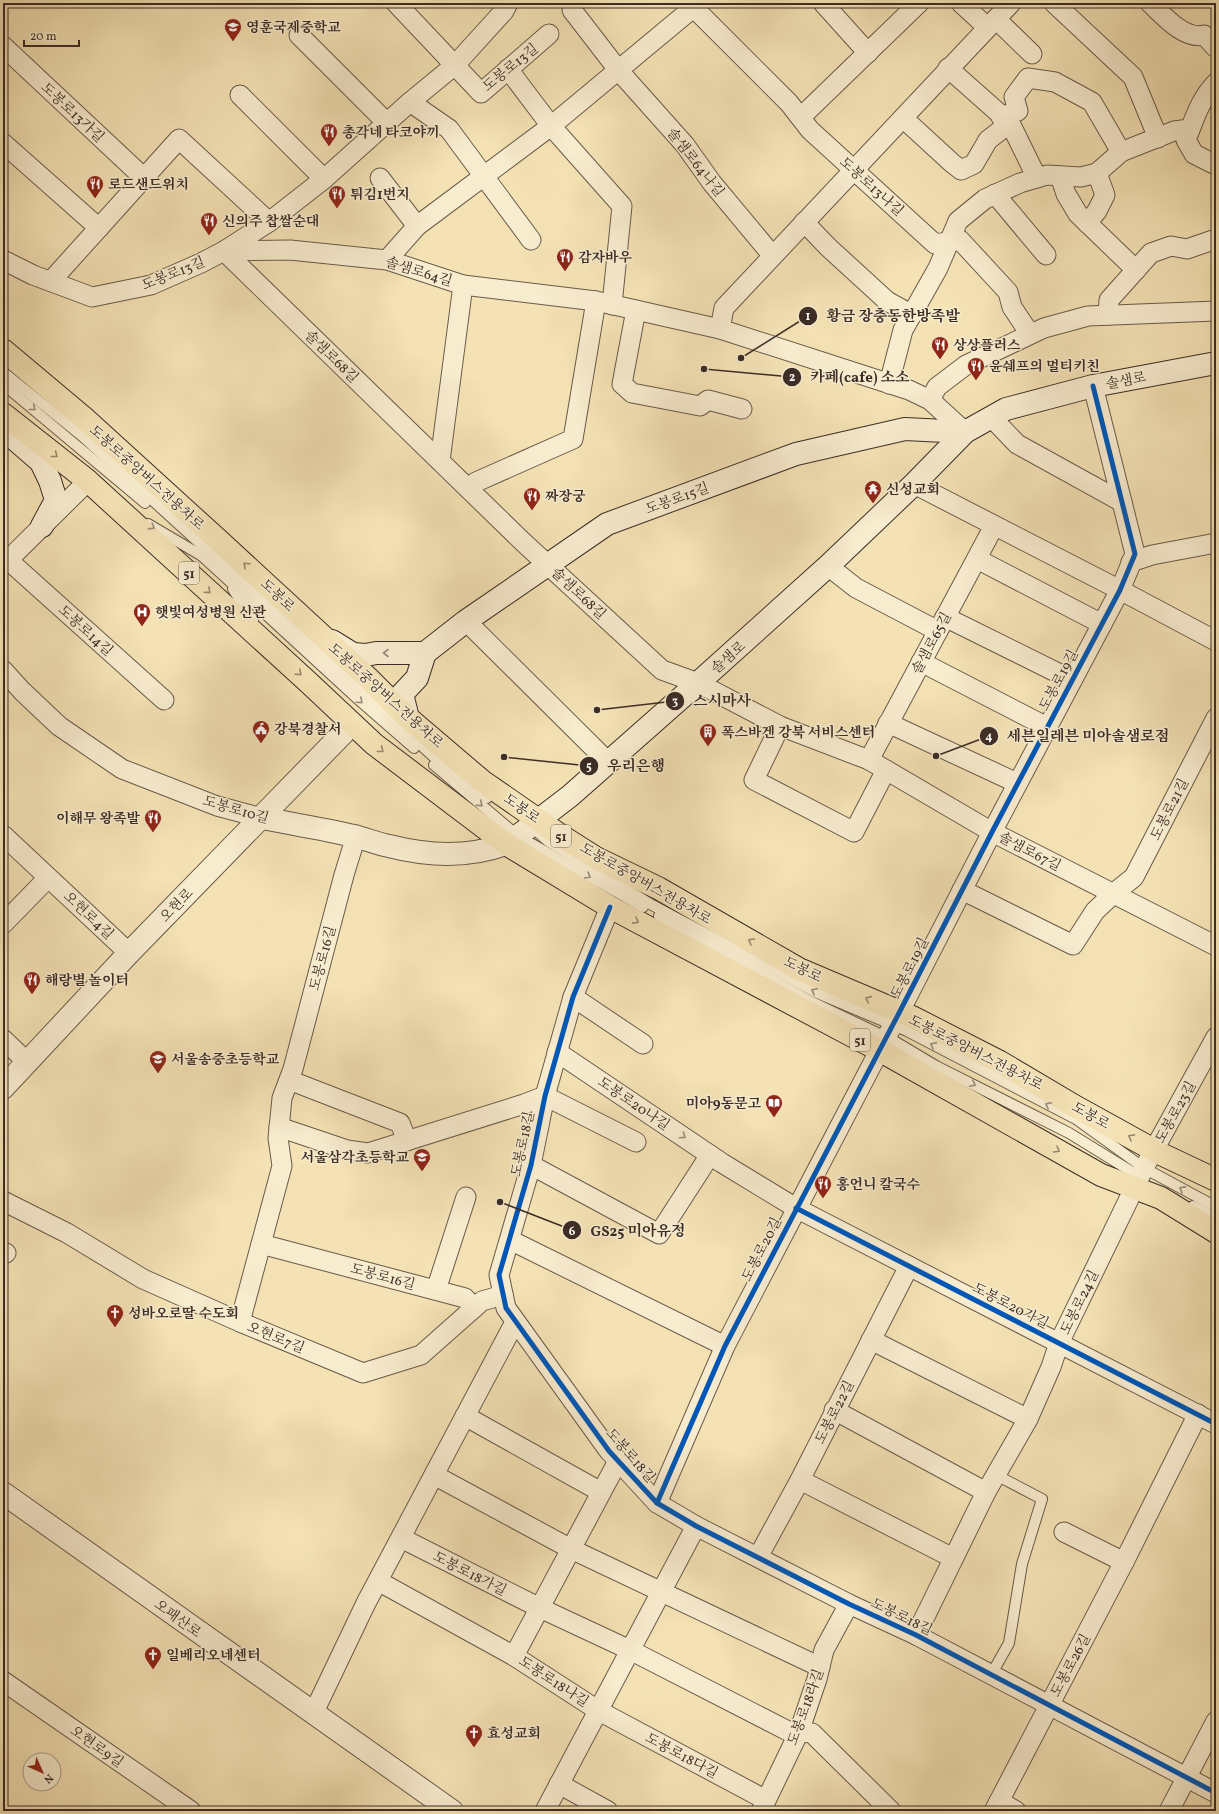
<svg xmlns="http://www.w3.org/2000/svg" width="1219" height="1814" font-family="Vollkorn,'Noto Serif KR',serif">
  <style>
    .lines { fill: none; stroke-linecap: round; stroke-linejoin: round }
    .service-casing { stroke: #695a4a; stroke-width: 12 }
    .minor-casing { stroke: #695a4a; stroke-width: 21 }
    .tertiary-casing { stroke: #695a4a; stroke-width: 24 }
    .secondary-casing { stroke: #3b2c26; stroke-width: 24 }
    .primary-casing { stroke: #3b2c26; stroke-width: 24 }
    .service { stroke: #f8eccf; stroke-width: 10 }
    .minor { stroke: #f8eccf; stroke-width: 19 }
    .tertiary { stroke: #f8eccf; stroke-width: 22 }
    .secondary { stroke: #f8eccf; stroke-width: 22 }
    .primary { stroke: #f4e2b5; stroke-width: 22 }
    .cycleway-casing { stroke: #f8eccf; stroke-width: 8 }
    .cycleway { stroke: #0057b8; stroke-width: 5 }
    .oneway { stroke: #9a8c7a }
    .oneway2 { stroke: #98876e }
    .labels { text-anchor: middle; stroke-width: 3; stroke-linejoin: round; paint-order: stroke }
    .shield { fill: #f8eccf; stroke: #746659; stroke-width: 1 }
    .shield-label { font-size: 13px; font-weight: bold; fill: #3b2c26 }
    .poi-label { font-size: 14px; font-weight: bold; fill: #3b2c26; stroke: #f8eccf; text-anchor: start }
    .street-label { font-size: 14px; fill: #3b2c26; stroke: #f8eccf }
    .leader { fill: none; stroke: #3b2c26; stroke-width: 1.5 }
    .callout-dot { fill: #3b2c26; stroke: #f8eccf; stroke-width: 1.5 }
    .mark-label { font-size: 12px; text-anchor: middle; font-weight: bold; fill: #fff }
    .callout-label { font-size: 15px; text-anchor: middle; font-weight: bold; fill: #3b2c26; stroke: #f8eccf; stroke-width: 3; stroke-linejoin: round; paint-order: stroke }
  </style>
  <rect width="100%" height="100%" fill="#f4e2b5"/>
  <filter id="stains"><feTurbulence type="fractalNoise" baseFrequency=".005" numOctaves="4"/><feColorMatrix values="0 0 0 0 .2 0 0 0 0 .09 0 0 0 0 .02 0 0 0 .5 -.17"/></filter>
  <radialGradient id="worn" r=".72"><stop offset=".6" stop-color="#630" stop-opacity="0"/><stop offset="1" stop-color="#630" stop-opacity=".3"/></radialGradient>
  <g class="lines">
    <defs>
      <g id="service">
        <path d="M3,372l78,63 353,322 53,41"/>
        <path d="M3,384l142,119"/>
        <path d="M148,524l56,33"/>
        <path d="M200,554l159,146 55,48"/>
        <path d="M233,589l20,32"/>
        <path d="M434,765l84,71 125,71"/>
        <path d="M529,825l20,17 103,63 165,88 90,38 169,88 68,49 72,39"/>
        <path d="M659,916l153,86 82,39 42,25 133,67 73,45"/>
        <path d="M1193,1206l23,12"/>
        <path d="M991,1675l18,-32 13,-79 20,-65 -46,-24"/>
      </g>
      <g id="minor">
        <path d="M396,3l85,90 68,-59"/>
        <path d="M689,3l100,100 21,27 125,114 25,-4 48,52 4,15 18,27"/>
        <path d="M823,3l45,50"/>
        <path d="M961,3l26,24"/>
        <path d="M1054,3l79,74 25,61"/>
        <path d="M1150,3c13,12 34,37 54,32l12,13"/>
        <path d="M572,10l47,61 66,74 27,38 60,72"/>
        <path d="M996,19l36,35"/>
        <path d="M299,35l88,88"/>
        <path d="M3,46l141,132"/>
        <path d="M948,68l62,55 27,55"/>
        <path d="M508,69l43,57 71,80 -10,99"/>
        <path d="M1216,83c-16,16 -22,37 -30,57l8,14 22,11"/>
        <path d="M240,95l84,84"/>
        <path d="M410,102l39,27 82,111"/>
        <path d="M801,117l118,-114"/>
        <path d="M1001,117l17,-6 -4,-14 14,-19 27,4 37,20 29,50"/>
        <path d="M903,118l49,45 9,7 13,-6 14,-24 22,-17"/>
        <path d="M3,143l96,85"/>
        <path d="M1060,176l6,18 12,20 58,56"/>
        <path d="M380,178l37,48"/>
        <path d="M995,194l51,61"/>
        <path d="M804,222l24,25 59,54 25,14"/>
        <path d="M1087,223l10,-12 8,-16 -8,-22"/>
        <path d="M224,251l299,291 139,128 36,13 82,43 89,34 123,72 224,114"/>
        <path d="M224,251l66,-1 97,10 76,25 133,16 124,28 189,61 21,10 35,32"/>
        <path d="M3,260l30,15 59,22 59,-12 50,-22 23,-12 45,-29 55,-43 86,-77 45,-37 49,-54 4,-8"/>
        <path d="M387,260l30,-34 134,-100 148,-123"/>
        <path d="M51,281l128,-142 90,83"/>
        <path d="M636,310l-14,74 10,9 68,13 8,-6 34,9"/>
        <path d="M1108,315l1,-15 42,-47 20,-7 16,3 29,-10"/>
        <path d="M720,329l4,-21 287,-305"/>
        <path d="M889,384l14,-54 35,-62 20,-47 27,-22 35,-16 27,-8 34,2 16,-4 24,-21 53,-21 16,-2"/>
        <path d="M930,400l7,-13 29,-22 78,-37 44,-12 128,-5"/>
        <path d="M991,417l26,27 105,58"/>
        <path d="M440,461l23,-176"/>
        <path d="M914,484l206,106 96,51"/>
        <path d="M469,489l7,-7 97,-43 23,-138"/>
        <path d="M977,559l125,65"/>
        <path d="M8,560l156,140"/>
        <path d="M1131,562l21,-7 64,-12"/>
        <path d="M3,565l85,-84"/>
        <path d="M828,566l28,22 82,43"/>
        <path d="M945,617l127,63"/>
        <path d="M466,621l142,141"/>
        <path d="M921,662l126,65"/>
        <path d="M3,670l19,21 37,35 63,43 95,37 45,12"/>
        <path d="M888,723l129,60"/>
        <path d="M780,726l-26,54 100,52 32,-62"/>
        <path d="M869,760l125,-234"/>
        <path d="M3,835l126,118"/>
        <path d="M962,890l111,55 22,-34 18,-17 21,-17 82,-159"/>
        <path d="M610,907l-37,90 -28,99 -14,69 -32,110 7,33 103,143 48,52 39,23 153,78 67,31 300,158"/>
        <path d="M3,924l45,-46"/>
        <path d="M573,997l70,47"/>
        <path d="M3,1039l24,23"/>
        <path d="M557,1052l165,111 74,45 420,216"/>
        <path d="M289,1080l111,43 7,18"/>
        <path d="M279,1127l68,23 21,3 156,-49 21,-8 91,46"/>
        <path d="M531,1165l128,69 51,-79"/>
        <path d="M3,1201l64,32 76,46 97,43 123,51 58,-18 61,-54 21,-6"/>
        <path d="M510,1240l215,106"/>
        <path d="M261,1244l204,54 9,10"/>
        <path d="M3,1252l3,1"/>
        <path d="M436,1290l30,-93"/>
        <path d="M240,1322l42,-156 -4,-28 4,-40 11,-29 51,-194 12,-39"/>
        <path d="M871,1340l157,79"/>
        <path d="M834,1410l152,82"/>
        <path d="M465,1416l136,76"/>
        <path d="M434,1475l137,74 249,118"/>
        <path d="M800,1480l153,78"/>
        <path d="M657,1503l68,-157 174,-333 93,-181 128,-242 15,-36 -42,-168"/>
        <path d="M1064,1532l60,30"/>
        <path d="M401,1538l139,70 90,42 158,81 24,2 79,78"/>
        <path d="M758,1557l42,-77 109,-214"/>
        <path d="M378,1581l136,75 85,55 167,89"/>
        <path d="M916,1635l70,-143 42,-73 23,-52 8,-24 85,-175 72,-131"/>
        <path d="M514,1656l104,-195"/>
        <path d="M3,1681l188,130"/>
        <path d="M313,1714l53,-111 149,-281"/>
        <path d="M559,1784l49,27"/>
        <path d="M999,1801l17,10"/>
        <path d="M545,1811l151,-285"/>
        <path d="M761,1811l38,-79 18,-53 7,-29 25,-46"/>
        <path d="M994,1811l130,-249 74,-148"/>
        <path d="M1169,1811l47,-90"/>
      </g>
      <g id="tertiary">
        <path d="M262,818c31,6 62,11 92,18 12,3 24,8 35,10 40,10 78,12 117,-2"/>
        <path d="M3,1088l126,-135 223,-229"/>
        <path d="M3,1493l449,318"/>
      </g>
      <g id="secondary">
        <path d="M3,429l38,33 9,19 6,19 -14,26"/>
        <path d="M332,641l21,13 13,1 10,-2h49"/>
        <path d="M425,653l41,-32 141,-97 189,-70 109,-25 60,3"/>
        <path d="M408,718l-6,-24 15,-16 8,-25"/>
        <path d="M506,844l17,-12 47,-36 128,-113 130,-117 86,-82 51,-52 41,-23 87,-23 123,-23"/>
      </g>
      <g id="primary">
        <path d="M3,350l81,68 133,121 150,138 41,41 74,63 78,54 36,23 62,30 141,81 113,48 88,45 76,45 85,47 55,26"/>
        <path d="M3,414l85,67 220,201 66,62 132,100 104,63 269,143 222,125 60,23 55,34"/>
      </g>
    </defs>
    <use href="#service" class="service-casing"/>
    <use href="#minor" class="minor-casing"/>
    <use href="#tertiary" class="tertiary-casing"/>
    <use href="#secondary" class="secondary-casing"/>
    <use href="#primary" class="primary-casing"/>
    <use href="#service" class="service"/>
    <use href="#minor" class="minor"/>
    <use href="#tertiary" class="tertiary"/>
    <use href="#secondary" class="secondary"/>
    <use href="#primary" class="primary"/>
    <defs>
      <g id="cycleway">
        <path d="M610,907l-37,90 -28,99 -14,69 -32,110 7,33 103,143 48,52 39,23 153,78 67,31 300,158"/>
        <path d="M796,1208l420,216"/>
        <path d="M657,1503l68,-157 174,-333 93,-181 128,-242 15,-36 -42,-168"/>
      </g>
    </defs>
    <use href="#cycleway" class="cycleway-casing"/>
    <use href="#cycleway" class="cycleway"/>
  </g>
  <defs><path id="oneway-chevron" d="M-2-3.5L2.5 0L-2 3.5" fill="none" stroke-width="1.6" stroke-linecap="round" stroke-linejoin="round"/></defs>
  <g class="oneway">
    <use href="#oneway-chevron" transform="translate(33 408) rotate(39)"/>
    <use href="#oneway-chevron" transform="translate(152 527) rotate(32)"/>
    <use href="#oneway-chevron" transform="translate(386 653) rotate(180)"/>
    <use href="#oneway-chevron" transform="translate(360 701) rotate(42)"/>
    <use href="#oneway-chevron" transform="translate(480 804) rotate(40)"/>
    <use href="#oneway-chevron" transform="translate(588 876) rotate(30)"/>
    <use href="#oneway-chevron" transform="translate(814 991) rotate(-154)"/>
    <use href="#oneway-chevron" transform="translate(933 1045) rotate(-152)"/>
    <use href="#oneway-chevron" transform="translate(973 1084) rotate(27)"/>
    <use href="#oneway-chevron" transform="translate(1048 1105) rotate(-153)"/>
    <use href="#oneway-chevron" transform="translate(683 1136) rotate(34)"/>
    <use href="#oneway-chevron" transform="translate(1182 1189) rotate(-151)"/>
  </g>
  <g class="oneway2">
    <use href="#oneway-chevron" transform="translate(55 455) rotate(38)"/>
    <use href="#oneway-chevron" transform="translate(246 565) rotate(-137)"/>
    <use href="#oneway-chevron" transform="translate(208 591) rotate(42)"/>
    <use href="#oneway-chevron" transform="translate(299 673) rotate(42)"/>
    <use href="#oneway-chevron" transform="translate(381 750) rotate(39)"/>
    <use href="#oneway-chevron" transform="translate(636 921) rotate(28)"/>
    <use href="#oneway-chevron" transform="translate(751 941) rotate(-150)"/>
    <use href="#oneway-chevron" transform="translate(868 999) rotate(-156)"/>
    <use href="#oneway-chevron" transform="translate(1131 1137) rotate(-151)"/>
    <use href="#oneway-chevron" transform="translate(1057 1150) rotate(30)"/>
  </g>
  <defs>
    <symbol id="school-pin" viewBox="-11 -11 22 30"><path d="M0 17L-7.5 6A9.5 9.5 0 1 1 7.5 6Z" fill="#8f2418" stroke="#f8eccf"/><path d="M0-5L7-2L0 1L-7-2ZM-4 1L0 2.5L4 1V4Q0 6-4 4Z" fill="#fff"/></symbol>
    <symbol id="restaurant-pin" viewBox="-11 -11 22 30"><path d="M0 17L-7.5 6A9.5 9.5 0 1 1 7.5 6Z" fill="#8f2418" stroke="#f8eccf"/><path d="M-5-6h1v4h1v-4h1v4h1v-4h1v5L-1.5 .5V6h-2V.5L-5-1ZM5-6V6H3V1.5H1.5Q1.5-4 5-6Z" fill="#fff"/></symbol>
    <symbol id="temple-pin" viewBox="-11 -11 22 30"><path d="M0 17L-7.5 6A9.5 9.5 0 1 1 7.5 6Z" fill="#8f2418" stroke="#f8eccf"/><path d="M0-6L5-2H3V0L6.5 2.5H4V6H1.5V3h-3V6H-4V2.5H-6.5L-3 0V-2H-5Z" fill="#fff"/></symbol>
    <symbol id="hospital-pin" viewBox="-11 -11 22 30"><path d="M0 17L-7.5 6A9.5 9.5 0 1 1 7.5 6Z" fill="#8f2418" stroke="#f8eccf"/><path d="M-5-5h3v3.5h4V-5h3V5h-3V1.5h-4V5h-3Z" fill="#fff"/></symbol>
    <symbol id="civic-pin" viewBox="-11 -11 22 30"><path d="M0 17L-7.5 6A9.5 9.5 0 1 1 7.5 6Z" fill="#8f2418" stroke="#f8eccf"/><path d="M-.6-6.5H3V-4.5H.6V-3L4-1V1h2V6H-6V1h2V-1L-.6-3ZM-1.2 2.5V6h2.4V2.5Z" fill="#fff"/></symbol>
    <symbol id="building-pin" viewBox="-11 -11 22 30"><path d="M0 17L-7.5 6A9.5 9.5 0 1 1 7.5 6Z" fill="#8f2418" stroke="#f8eccf"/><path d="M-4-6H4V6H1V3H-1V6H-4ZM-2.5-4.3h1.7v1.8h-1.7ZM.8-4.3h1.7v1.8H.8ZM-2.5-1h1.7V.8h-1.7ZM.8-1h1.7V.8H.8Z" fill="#fff"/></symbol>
    <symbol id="library-pin" viewBox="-11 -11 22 30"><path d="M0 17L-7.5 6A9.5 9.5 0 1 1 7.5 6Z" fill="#8f2418" stroke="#f8eccf"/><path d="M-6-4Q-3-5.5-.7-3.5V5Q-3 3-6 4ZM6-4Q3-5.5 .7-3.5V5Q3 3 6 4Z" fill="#fff"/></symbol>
    <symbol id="church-pin" viewBox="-11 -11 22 30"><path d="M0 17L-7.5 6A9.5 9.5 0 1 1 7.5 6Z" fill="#8f2418" stroke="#f8eccf"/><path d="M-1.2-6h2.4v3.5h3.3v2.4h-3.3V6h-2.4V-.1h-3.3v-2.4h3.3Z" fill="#fff"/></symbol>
  </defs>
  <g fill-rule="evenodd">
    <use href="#school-pin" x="223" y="17" width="20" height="27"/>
    <use href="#restaurant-pin" x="319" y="122" width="20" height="27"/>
    <use href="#restaurant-pin" x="85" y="174" width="20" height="27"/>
    <use href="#restaurant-pin" x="327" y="184" width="20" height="27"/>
    <use href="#restaurant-pin" x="199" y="211" width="20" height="27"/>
    <use href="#restaurant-pin" x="555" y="247" width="20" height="27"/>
    <use href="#restaurant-pin" x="930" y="335" width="20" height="27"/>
    <use href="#restaurant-pin" x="966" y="356" width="20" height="27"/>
    <use href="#temple-pin" x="863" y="479" width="20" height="27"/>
    <use href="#restaurant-pin" x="522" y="486" width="20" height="27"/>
    <use href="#hospital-pin" x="132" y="602" width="20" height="27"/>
    <use href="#civic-pin" x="251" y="719" width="20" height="27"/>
    <use href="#building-pin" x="698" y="722" width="20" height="27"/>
    <use href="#restaurant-pin" x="143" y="808" width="20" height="27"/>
    <use href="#restaurant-pin" x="22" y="970" width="20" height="27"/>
    <use href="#school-pin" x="148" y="1049" width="20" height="27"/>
    <use href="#library-pin" x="764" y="1093" width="20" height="27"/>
    <use href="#school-pin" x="412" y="1147" width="20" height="27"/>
    <use href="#restaurant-pin" x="813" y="1174" width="20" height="27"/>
    <use href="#church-pin" x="105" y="1303" width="20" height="27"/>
    <use href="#church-pin" x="143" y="1645" width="20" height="27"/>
    <use href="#church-pin" x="464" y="1723" width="20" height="27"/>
  </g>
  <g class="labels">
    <g class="shield">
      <rect x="179" y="562" width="20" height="22" rx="3"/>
      <rect x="551" y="825" width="20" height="22" rx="3"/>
      <rect x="850" y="1029" width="20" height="22" rx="3"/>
    </g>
    <g class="shield-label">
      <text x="189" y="578">51</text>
      <text x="561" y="841">51</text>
      <text x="860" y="1045">51</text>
    </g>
    <g class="poi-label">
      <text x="246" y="32">영훈국제중학교</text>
      <text x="342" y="137">총각네 타코야끼</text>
      <text x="108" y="189">로드샌드위치</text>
      <text x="350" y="199">튀김1번지</text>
      <text x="222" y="226">신의주 찹쌀순대</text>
      <text x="578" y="262">감자바우</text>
      <text x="953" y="350">상상플러스</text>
      <text x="989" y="371">윤쉐프의 멀티키친</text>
      <text x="886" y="494">신성교회</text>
      <text x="545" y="501">짜장궁</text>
      <text x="155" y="617">햇빛여성병원 신관</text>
      <text x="274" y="734">강북경찰서</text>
      <text x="721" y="737">폭스바겐 강북 서비스센터</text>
      <text x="140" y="823" text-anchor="end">이해무 왕족발</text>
      <text x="45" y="985">해랑별 놀이터</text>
      <text x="171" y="1064">서울송중초등학교</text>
      <text x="761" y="1108" text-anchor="end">미아9동문고</text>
      <text x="409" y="1162" text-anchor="end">서울삼각초등학교</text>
      <text x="836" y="1189">홍언니 칼국수</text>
      <text x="128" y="1318">성바오로딸 수도회</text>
      <text x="166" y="1660">일베리오네센터</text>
      <text x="487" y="1738">효성교회</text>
    </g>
    <g class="street-label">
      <text transform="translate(510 67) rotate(-39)" y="5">도봉로13길</text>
      <text transform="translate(73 112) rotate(43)" y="5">도봉로13가길</text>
      <text transform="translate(696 162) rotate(52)" y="5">솔샘로64나길</text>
      <text transform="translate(872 186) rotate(42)" y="5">도봉로13나길</text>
      <text transform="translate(419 271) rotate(17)" y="5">솔샘로64길</text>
      <text transform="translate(173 273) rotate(-22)" y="5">도봉로13길</text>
      <text transform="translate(332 356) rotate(44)" y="5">솔샘로68길</text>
      <text transform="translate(1126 380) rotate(-11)" y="5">솔샘로</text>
      <text transform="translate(147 477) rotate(42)" y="5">도봉로중앙버스전용차로</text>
      <text transform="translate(677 498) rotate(-20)" y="5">도봉로15길</text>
      <text transform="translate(579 593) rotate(43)" y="5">솔샘로68길</text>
      <text transform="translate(278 595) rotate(43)" y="5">도봉로</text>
      <text transform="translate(86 630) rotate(42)" y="5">도봉로14길</text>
      <text transform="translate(931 643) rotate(-62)" y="5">솔샘로65길</text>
      <text transform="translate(728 657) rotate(-42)" y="5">솔샘로</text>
      <text transform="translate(1058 680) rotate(-62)" y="5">도봉로19길</text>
      <text transform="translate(386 695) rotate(42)" y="5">도봉로중앙버스전용차로</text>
      <text transform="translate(522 808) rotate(35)" y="5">도봉로</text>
      <text transform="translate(236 809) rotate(16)" y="5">도봉로10길</text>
      <text transform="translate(1169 809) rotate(-63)" y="5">도봉로21길</text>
      <text transform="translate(1030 851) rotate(27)" y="5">솔샘로67길</text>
      <text transform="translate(646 883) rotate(30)" y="5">도봉로중앙버스전용차로</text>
      <text transform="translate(176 905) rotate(-46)" y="5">오현로</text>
      <text transform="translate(89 915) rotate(43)" y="5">오현로4길</text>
      <text transform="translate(322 958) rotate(-75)" y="5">도봉로16길</text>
      <text transform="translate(909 968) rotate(-63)" y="5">도봉로19길</text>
      <text transform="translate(803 969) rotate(26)" y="5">도봉로</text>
      <text transform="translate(976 1052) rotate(27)" y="5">도봉로중앙버스전용차로</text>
      <text transform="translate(634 1103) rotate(34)" y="5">도봉로20나길</text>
      <text transform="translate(1175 1112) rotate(-61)" y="5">도봉로23길</text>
      <text transform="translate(1091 1115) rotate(29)" y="5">도봉로</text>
      <text transform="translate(522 1144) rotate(-78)" y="5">도봉로18길</text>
      <text transform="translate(761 1249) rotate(-63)" y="5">도봉로20길</text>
      <text transform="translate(383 1276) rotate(15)" y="5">도봉로16길</text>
      <text transform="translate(1079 1302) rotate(-64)" y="5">도봉로24길</text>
      <text transform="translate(1011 1305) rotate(27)" y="5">도봉로20가길</text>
      <text transform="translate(276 1337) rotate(22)" y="5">오현로7길</text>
      <text transform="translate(834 1412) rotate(-63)" y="5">도봉로22길</text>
      <text transform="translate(631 1455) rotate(49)" y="5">도봉로18길</text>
      <text transform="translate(470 1573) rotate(27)" y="5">도봉로18가길</text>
      <text transform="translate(902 1616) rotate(26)" y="5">도봉로18길</text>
      <text transform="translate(178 1618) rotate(36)" y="5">오패산로</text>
      <text transform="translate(1070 1665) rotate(-62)" y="5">도봉로26길</text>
      <text transform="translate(554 1681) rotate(33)" y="5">도봉로18나길</text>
      <text transform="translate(805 1707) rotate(-70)" y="5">도봉로18라길</text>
      <text transform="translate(97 1746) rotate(35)" y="5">오현로9길</text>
      <text transform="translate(682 1755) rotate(28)" y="5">도봉로18다길</text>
    </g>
  </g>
  <path class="leader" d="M741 358L808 316M704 369L792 377M597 710L675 701M936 756L989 736M504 757L589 766M500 1202L572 1230"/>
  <g class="callout-dot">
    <circle cx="741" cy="358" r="4"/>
    <circle cx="704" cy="369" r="4"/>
    <circle cx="597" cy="710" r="4"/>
    <circle cx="936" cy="756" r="4"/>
    <circle cx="504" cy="757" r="4"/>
    <circle cx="500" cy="1202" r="4"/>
    <circle cx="808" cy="316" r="10"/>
    <circle cx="792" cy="377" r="10"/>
    <circle cx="675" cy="701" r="10"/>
    <circle cx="989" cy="736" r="10"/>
    <circle cx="589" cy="766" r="10"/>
    <circle cx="572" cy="1230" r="10"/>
  </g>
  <g class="mark-label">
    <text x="808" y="320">1</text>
    <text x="792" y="381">2</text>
    <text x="675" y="705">3</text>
    <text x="989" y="740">4</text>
    <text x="589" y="770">5</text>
    <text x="572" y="1235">6</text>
  </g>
  <g class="callout-label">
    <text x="893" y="321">황금 장충동한방족발</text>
    <text x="860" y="382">카페(cafe) 소소</text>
    <text x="722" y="706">스시마사</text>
    <text x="1088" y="741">세븐일레븐 미아솔샘로점</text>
    <text x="636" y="771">우리은행</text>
    <text x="638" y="1236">GS25 미아유정</text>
  </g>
  <rect width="1219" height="1814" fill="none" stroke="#f4e2b5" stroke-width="16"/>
  <rect x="4" y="4" width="1211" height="1806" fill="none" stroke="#3b2c26" stroke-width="2"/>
  <rect x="8" y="8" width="1203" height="1798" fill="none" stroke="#3b2c26"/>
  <g transform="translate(42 1772) rotate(135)"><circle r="19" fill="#f8eccf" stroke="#ac9f8b"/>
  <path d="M0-3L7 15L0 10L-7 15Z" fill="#8f2418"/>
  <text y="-6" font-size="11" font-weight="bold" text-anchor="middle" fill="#3b2c26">N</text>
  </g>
  <path d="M24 40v6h55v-6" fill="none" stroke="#3b2c26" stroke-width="2"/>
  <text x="30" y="40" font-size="12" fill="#3b2c26" stroke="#f8eccf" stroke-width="3" paint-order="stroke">20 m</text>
  <rect width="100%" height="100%" filter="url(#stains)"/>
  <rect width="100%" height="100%" fill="url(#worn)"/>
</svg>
